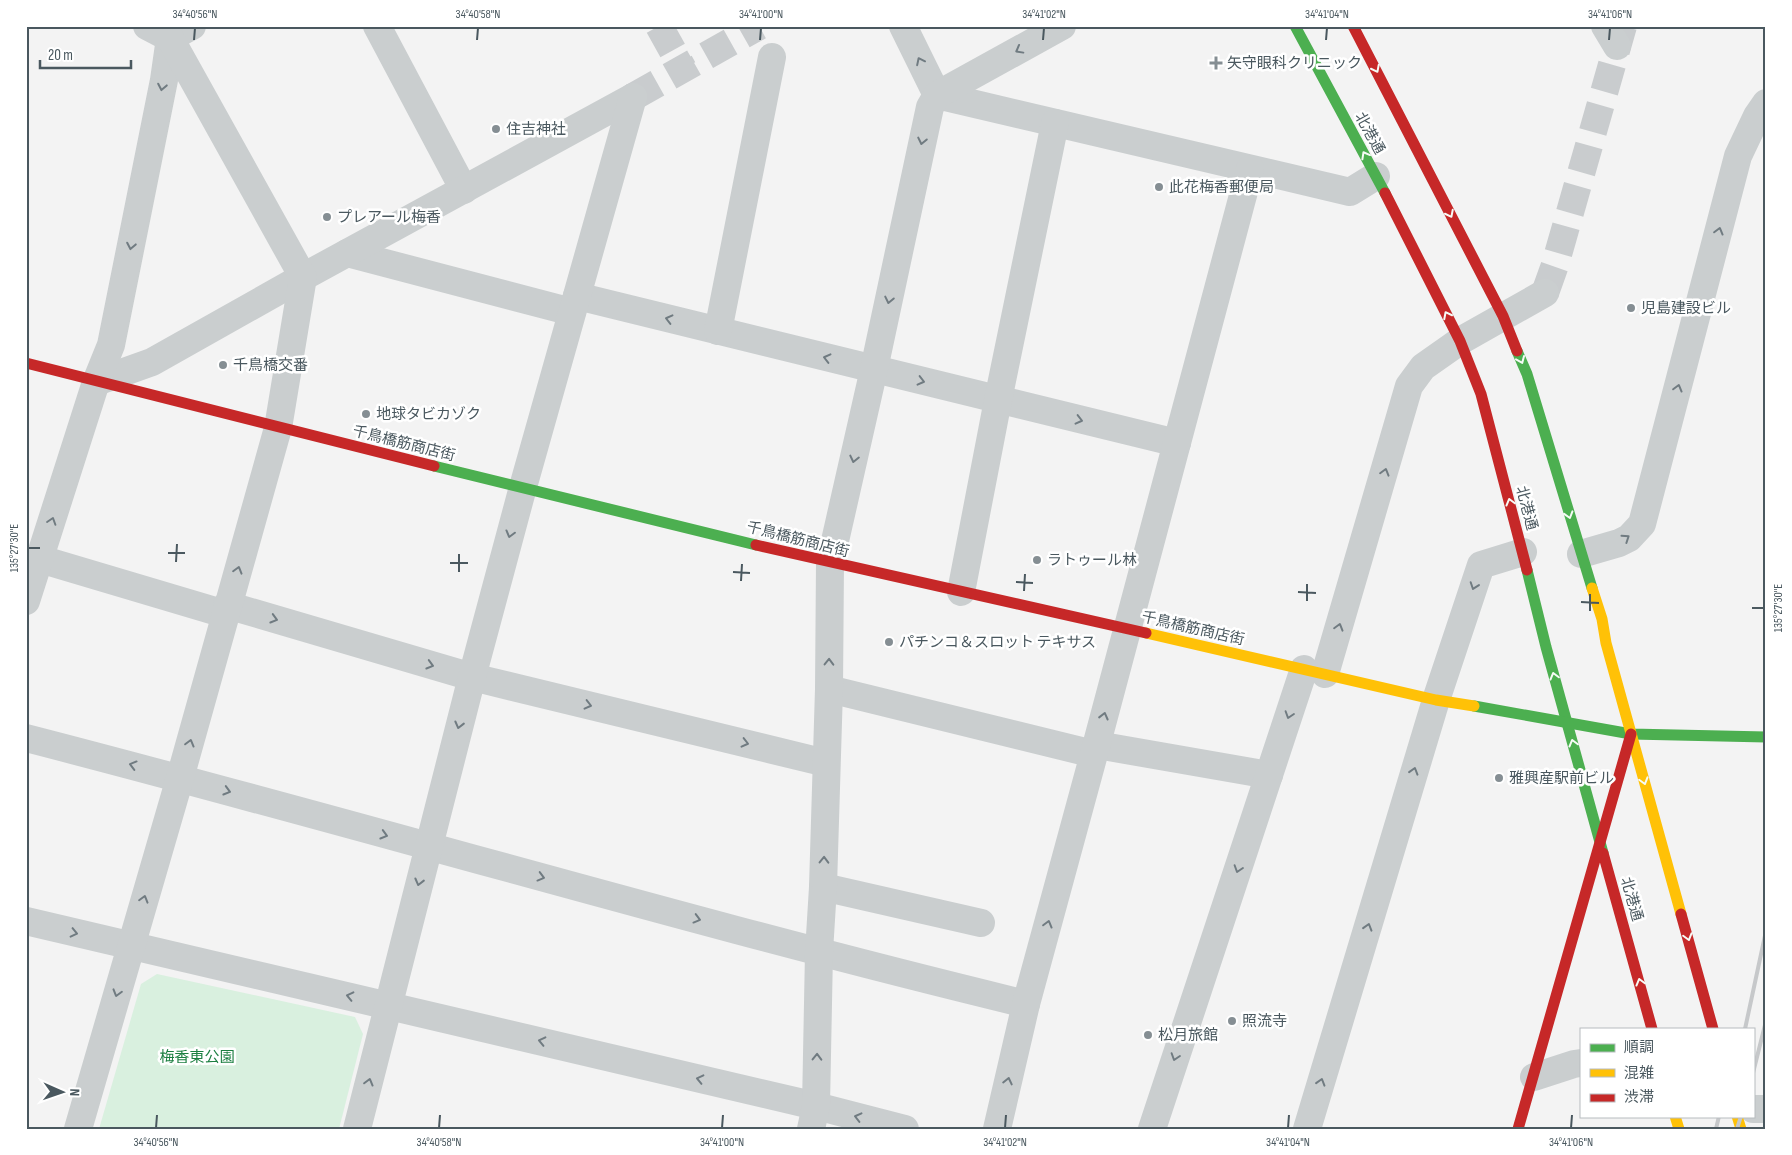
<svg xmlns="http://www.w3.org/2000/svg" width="1792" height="1155" font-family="'Sofia Sans Condensed','Noto Sans JP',sans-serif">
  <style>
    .green { fill: #d9f0df }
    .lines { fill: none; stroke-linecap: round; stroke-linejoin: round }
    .street-tunnel { stroke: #c9ccce; stroke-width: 28; stroke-dasharray: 28 14; stroke-linecap: butt }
    .street { stroke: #cacecf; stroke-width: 28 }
    .fast { stroke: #4caf50; stroke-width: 11 }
    .slow { stroke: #ffc107; stroke-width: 11 }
    .jam { stroke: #c62828; stroke-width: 11 }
    .rail { stroke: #c6c8ca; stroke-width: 4 }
    .oneway { stroke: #707b81 }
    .oneway2 { stroke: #f6fbf6 }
    .ticks { fill: none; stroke: #4a585f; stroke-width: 2 }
    .poi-dot { fill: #858e93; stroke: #fff; stroke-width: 2 }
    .labels { text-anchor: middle; stroke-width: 5; stroke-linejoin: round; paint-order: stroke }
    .poi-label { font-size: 15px; fill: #4a585f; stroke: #fff; text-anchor: start }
    .street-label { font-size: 15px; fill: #4a585f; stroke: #fff }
    .park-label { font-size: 15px; fill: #1c7f41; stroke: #fff }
    .neatline { fill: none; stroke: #4a585f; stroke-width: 2 }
    .ticks-label { font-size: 12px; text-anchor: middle; fill: #4a585f }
  </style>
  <rect width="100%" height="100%" fill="#f3f3f3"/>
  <path class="green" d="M157,974l198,43 8,17 -24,95h-240l42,-145z"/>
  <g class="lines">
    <g class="street-tunnel">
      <path d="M659,26l24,43"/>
      <path d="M633,97l126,-71"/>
      <path d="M1545,293l10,-28 68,-239"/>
    </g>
    <g class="street">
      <path d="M377,26l87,164"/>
      <path d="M903,26l34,69"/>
      <path d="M1605,26l12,20"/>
      <path d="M170,38l22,-12"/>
      <path d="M937,95l413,97 26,-16"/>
      <path d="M347,253l225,59"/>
      <path d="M577,296l600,147"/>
      <path d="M718,331l54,-274"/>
      <path d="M96,382l56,-20 151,-85 330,-180"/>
      <path d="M1581,554l38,-11 10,-5 13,-14 96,-368 19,-40 9,-13"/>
      <path d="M40,559l185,55"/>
      <path d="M961,592l37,-192 57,-277"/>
      <path d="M26,601l70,-219 15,-37 53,-265 6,-42"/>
      <path d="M227,605l245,72 354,86"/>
      <path d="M1325,674l84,-288 14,-19 37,-26 85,-48"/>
      <path d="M829,689l265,65"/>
      <path d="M26,738c334,86 665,185 1000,266"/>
      <path d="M1097,745l172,30"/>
      <path d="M823,887l158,36"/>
      <path d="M26,921l790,185 89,23"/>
      <path d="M1534,1077l40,-13 7,-1"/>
      <path d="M1753,1109h13"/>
      <path d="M78,1129l102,-351 98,-350 25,-151 -133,-239 -23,-12"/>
      <path d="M357,1129l115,-452 51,-190 110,-390"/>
      <path d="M811,1129l5,-23 3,-154 4,-65 6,-198 1,-126 44,-194 56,-262 7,-12 125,-69"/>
      <path d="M997,1129l29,-125 68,-250 156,-585"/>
      <path d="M1152,1129l152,-460"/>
      <path d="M1307,1129l129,-429 45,-135 42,-13"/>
    </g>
    <g class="fast">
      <path d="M1295,26l90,167"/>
      <path d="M1517,351l10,23 65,214"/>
      <path d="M434,466l322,79"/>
      <path d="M1527,570l19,77 57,206"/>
      <path d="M1474,706l157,28 135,3"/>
    </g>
    <g class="slow">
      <path d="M1592,588l10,31 4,24 75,271"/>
      <path d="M1146,633l290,67 38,6"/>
      <path d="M1675,1116l4,13"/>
      <path d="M1737,1116l4,13"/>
    </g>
    <g class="jam">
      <path d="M1353,26l150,290 14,35"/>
      <path d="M1385,193l75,148 21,53 46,176"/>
      <path d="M26,363l408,103"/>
      <path d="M756,545l390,88"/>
      <path d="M1603,853l49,176"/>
      <path d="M1681,914l32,115"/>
      <path d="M1518,1129l113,-395"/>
    </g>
    <g class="rail">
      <path d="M1745,1029l21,-98"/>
      <path d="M1753,1073l13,-52"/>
      <path d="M1716,1129l3,-13"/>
      <path d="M1737,1129l4,-13"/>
    </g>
  </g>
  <defs><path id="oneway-chevron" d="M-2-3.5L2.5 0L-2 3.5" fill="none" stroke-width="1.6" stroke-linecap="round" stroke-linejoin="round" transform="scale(1.25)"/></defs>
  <g class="oneway">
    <use href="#oneway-chevron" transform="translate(1019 50) rotate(151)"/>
    <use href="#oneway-chevron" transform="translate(920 61) rotate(-116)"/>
    <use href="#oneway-chevron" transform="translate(162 87) rotate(101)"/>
    <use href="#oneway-chevron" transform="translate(922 141) rotate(102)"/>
    <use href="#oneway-chevron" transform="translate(1719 231) rotate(-75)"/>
    <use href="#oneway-chevron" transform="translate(131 246) rotate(101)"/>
    <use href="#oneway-chevron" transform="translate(889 300) rotate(102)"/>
    <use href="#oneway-chevron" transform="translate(669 319) rotate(-166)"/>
    <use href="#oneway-chevron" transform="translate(827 358) rotate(-166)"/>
    <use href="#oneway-chevron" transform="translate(921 381) rotate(14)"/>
    <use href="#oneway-chevron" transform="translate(1678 388) rotate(-75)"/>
    <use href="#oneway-chevron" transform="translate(1079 420) rotate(14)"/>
    <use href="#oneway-chevron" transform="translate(854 459) rotate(103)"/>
    <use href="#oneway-chevron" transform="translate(1385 472) rotate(-74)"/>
    <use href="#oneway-chevron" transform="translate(52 521) rotate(-72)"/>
    <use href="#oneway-chevron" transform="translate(510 534) rotate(105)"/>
    <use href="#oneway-chevron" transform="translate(1626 538) rotate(-34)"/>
    <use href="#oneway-chevron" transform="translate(238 570) rotate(-74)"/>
    <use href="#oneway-chevron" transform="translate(1474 586) rotate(109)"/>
    <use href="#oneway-chevron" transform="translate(274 619) rotate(16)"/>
    <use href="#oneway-chevron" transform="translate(1339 627) rotate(-74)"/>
    <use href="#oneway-chevron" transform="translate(829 662) rotate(-89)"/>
    <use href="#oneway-chevron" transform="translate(430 665) rotate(16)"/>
    <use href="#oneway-chevron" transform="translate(588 705) rotate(14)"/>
    <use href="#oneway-chevron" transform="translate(1289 715) rotate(108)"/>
    <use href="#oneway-chevron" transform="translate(1104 716) rotate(-76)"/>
    <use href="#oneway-chevron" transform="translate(459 725) rotate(104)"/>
    <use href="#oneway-chevron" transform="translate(190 743) rotate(-75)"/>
    <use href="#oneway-chevron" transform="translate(745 743) rotate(14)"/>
    <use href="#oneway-chevron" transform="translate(133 765) rotate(-165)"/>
    <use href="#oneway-chevron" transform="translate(1414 771) rotate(-73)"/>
    <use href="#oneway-chevron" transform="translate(227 791) rotate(16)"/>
    <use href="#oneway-chevron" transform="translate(384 835) rotate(16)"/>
    <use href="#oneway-chevron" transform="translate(824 860) rotate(-89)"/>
    <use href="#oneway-chevron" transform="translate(1238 869) rotate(108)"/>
    <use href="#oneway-chevron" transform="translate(541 877) rotate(15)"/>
    <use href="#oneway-chevron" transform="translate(419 882) rotate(104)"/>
    <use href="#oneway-chevron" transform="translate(144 899) rotate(-74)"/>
    <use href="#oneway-chevron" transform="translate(697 919) rotate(15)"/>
    <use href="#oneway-chevron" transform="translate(1048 924) rotate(-75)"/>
    <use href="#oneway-chevron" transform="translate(1368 927) rotate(-73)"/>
    <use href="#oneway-chevron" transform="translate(74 933) rotate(13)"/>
    <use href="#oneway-chevron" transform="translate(117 993) rotate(106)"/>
    <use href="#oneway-chevron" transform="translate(350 996) rotate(-167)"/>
    <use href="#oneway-chevron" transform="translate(542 1041) rotate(-167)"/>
    <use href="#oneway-chevron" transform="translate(817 1057) rotate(-89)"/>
    <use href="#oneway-chevron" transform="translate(1175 1057) rotate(108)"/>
    <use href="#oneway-chevron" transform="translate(700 1079) rotate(-167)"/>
    <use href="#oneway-chevron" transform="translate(1008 1081) rotate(-77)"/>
    <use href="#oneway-chevron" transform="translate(369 1082) rotate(-75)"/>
    <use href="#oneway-chevron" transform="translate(1321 1082) rotate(-73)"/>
    <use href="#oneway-chevron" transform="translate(858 1117) rotate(-166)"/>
  </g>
  <g class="oneway2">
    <use href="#oneway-chevron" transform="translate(1376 69) rotate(63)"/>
    <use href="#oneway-chevron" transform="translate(1365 155) rotate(-119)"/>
    <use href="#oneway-chevron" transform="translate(1450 214) rotate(63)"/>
    <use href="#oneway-chevron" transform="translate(1447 315) rotate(-117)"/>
    <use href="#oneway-chevron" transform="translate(1521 360) rotate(67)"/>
    <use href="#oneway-chevron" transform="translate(1510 502) rotate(-105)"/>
    <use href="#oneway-chevron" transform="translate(1569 515) rotate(73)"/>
    <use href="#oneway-chevron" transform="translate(1554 676) rotate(-105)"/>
    <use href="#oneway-chevron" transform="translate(1573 743) rotate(-105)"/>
    <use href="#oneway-chevron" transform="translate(1644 781) rotate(74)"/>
    <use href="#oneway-chevron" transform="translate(1688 937) rotate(74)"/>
    <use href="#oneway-chevron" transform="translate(1640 982) rotate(-105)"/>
  </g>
  <path class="ticks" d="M194,40l1,-12M477,40l1,-12M760,40l1,-12M1043,40l1,-12M1326,40l1,-12M1609,40l1,-12M28,548h12M168,553h17M176,562l1,-18M450,563h18M459,572v-18M733,572l17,1M741,581l1,-17M1016,582l17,1M1024,591l1,-17M1298,592l18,1M1307,601v-17M1581,602l18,1M1752,608h12M1590,611v-17M156,1128l1,-13M439,1128l1,-13M722,1128l1,-13M1005,1128l1,-13M1288,1128l1,-13M1571,1128l1,-13"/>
  <g class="poi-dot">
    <path d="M1213.5 55.5h5v5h5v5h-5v5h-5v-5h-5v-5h5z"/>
    <circle cx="496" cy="129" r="5"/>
    <circle cx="1159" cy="187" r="5"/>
    <circle cx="327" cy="217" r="5"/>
    <circle cx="1631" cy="308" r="5"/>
    <circle cx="223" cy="365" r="5"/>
    <circle cx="366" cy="414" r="5"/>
    <circle cx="1037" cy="560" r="5"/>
    <circle cx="889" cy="642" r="5"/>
    <circle cx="1499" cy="778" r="5"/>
    <circle cx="1232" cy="1021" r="5"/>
    <circle cx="1148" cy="1035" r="5"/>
  </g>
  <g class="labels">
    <g class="poi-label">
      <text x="1227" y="68">矢守眼科クリニック</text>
      <text x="506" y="134">住吉神社</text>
      <text x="1169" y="192">此花梅香郵便局</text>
      <text x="337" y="222">プレアール梅香</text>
      <text x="1641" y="313">児島建設ビル</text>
      <text x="233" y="370">千鳥橋交番</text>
      <text x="376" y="419">地球タビカゾク</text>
      <text x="1047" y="565">ラトゥール林</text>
      <text x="899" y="647">パチンコ＆スロット テキサス</text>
      <text x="1509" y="783">雅興産駅前ビル</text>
      <text x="1242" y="1026">照流寺</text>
      <text x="1158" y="1040">松月旅館</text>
    </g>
    <g class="street-label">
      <text transform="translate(1370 133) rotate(61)" y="5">北港通</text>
      <text transform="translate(404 443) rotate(14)" y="5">千鳥橋筋商店街</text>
      <text transform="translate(1527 508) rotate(75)" y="5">北港通</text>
      <text transform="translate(798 539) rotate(14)" y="5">千鳥橋筋商店街</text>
      <text transform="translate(1193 628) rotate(13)" y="5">千鳥橋筋商店街</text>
      <text transform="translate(1632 899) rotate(74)" y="5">北港通</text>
    </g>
    <g class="park-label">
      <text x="197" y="1062">梅香東公園</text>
    </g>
  </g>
  <rect width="1792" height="1155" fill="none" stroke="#ffffff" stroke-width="55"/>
  <rect x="1580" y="1028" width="175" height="90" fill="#ffffff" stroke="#b7bcbf"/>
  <rect x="1590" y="1044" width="25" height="8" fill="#4caf50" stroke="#b7bcbf"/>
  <text x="1624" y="1052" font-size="15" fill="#4a585f">順調</text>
  <rect x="1590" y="1069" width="25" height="8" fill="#ffc107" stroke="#b7bcbf"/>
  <text x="1624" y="1078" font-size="15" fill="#4a585f">混雑</text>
  <rect x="1590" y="1094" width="25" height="8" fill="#c62828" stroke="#b7bcbf"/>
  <text x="1624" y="1102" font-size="15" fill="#4a585f">渋滞</text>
  <g transform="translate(62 1092) rotate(92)" stroke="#ffffff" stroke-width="4" paint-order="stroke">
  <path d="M0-4L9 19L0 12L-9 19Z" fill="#4a585f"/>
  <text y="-8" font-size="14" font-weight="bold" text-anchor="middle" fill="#4a585f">N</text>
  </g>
  <path d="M40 60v8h91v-8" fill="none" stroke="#4a585f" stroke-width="2.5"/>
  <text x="48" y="60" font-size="15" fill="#4a585f" stroke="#ffffff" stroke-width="4" paint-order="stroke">20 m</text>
  <rect x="28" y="28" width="1736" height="1100" class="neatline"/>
  <g class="ticks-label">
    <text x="195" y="18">34°40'56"N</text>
    <text x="478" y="18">34°40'58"N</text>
    <text x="761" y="18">34°41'00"N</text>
    <text x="1044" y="18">34°41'02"N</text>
    <text x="1327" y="18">34°41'04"N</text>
    <text x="1610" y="18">34°41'06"N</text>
    <text transform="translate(14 548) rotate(-90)" y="4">135°27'30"E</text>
    <text transform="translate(1778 608) rotate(-90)" y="4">135°27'30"E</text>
    <text x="156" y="1146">34°40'56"N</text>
    <text x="439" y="1146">34°40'58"N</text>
    <text x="722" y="1146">34°41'00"N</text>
    <text x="1005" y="1146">34°41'02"N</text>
    <text x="1288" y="1146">34°41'04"N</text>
    <text x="1571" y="1146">34°41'06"N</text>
  </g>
</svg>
